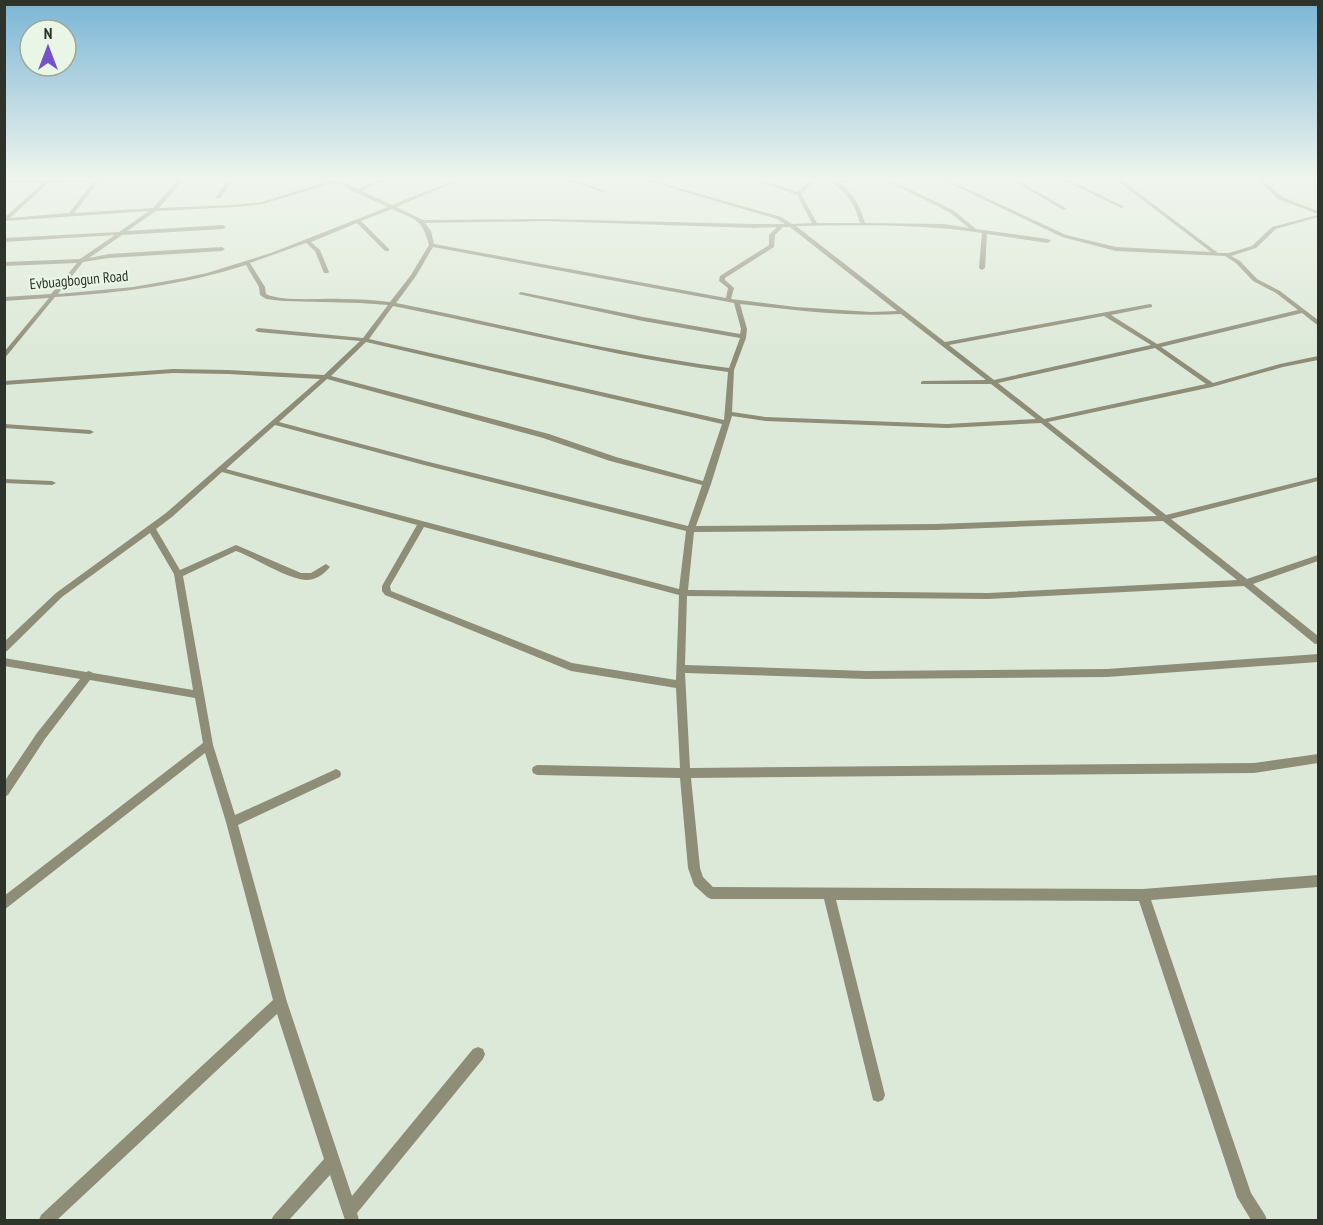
<svg xmlns="http://www.w3.org/2000/svg" width="1323" height="1225" font-family="'PT Sans Narrow',sans-serif">
  <style>
    .lines { fill: none; stroke-linecap: round; stroke-linejoin: round }
    .minor { fill: #8e8d78; fill-rule: evenodd }
    .labels { text-anchor: middle; stroke-width: 4.5; stroke-linejoin: round; paint-order: stroke }
    .far-street-label { font-size: 15px; fill: #2e332c; stroke: #eaf6e5 }
  </style>
  <rect width="100%" height="100%" fill="#dde9d8"/>
  <g class="lines">
    <g class="minor">
      <path d="M206,179l-2,1 -22,1 -23,27 76,-3 27,-3 71,-22 -1,-1h5l21,10 24,-10h6l-27,12 31,14 65,-26h6l-67,28 27,13 123,-1 208,5h31l-8,-5 -136,-40h6l134,38 11,7 20,-1 -15,-28 -45,-16h6l40,13 14,-13h4l-15,15 16,29h43c-7,-24 -14,-31 -34,-44h5l6,2 15,-2 -12,4c14,10 20,24 25,40l79,1 25,4 -20,-16 -66,-33h5l65,31 23,19 72,10 3,2 -3,2 -61,-9 -2,34 -3,2 -3,-2 3,-35c-61,-9 -124,-8 -186,-7l149,116 205,-38 2,1v2l-41,8 46,29 141,-34 -22,-17 -23,-12 -17,-18 -11,-7 -109,-5 -54,-14 -121,-58h5l120,56 50,12 95,5 -96,-73h5l98,74h11l23,-7 20,-19 46,-12v2l-42,12 -20,19 -25,8 9,5 17,18 23,12 38,29v5l-2,-1 -14,-11 -141,34 52,36 67,-19 38,-8v4l-35,7 -71,20 -164,35 118,93 152,-38v4l-147,38 76,60 71,-24v6l-65,23 65,52v8h-3l-71,-58 -256,13 -301,-3 -2,69 182,6 240,-2 211,-15v8l-211,15 -240,2 -182,-6 5,95 564,-5 64,-9v9l-64,10 -563,5 9,90 3,9 10,10 430,2 175,-14v12l-167,13 100,293 14,22 2,5h-16l-14,-23 -98,-296 -303,-1 49,195 -2,5 -5,2 -5,-2 -49,-201h-113l-4,-2 -13,-12 -6,-17 -8,-90 -143,-3 -4,-2 -1,-3 1,-3 4,-2 143,3 -4,-80 -105,-17 -186,-76 -3,-4v-5l35,-61 -195,-53 -50,45 -16,12 24,41 56,-25 65,28h10l15,-9 4,3c-6,7 -14,13 -24,13 -20,-1 -50,-22 -70,-29l-53,25 30,169 22,70 97,-44 4,-2 4,2 1,3 -1,3 -102,48 49,177 65,194 121,-147 5,-2 5,2 2,5 -2,5 -126,154 2,7h-14l-15,-45 -41,45h-18l3,-5 50,-56 -47,-145 -220,206h-18l2,-5 232,-215 -47,-178 -21,-69 -201,157v-14l199,-153 -8,-45 -105,-18 -45,59 -37,56 -4,2v-15l33,-49 43,-54 -76,-13v-8l82,14 3,-1 4,2 100,17 -19,-116 -24,-41 -88,64 -55,54 -3,1v-10l52,-49 110,-80 154,-134 -92,-5 -55,-1 -169,12v-4l169,-12 55,1 96,5 36,-34 -102,-9 -3,-2 3,-2 105,10 25,-33 -28,-2 -77,-2 -17,-2 -6,-4 -1,-8 -13,-22c-63,20 -126,28 -191,32l-51,62v-7l45,-54 -45,3v-4l47,-3 26,-31 -73,3v-4l76,-3 35,-24 -111,7v-4l115,-6 30,-21 -145,10v-3l40,-36h-40v-2zM94,181l-25,32 -59,5 39,-36zM99,181h78l-24,27 -79,5zM337,182l17,10 34,15 -117,46 -64,20 -23,5 -51,9 -75,7 25,-32 26,-4 113,-7 3,-2 -3,-2 -113,7 -20,4 33,-23 101,-6 3,-2 -3,-2 -96,6 29,-20 79,-4 27,-3zM392,209c23,11 30,9 37,36l-18,30 -21,27c-16,-2 -32,-3 -48,-3 -18,-1 -61,3 -76,-5l-1,-7 -15,-24 56,-20 9,8 9,22h4l1,-1 -9,-22 -9,-8 46,-19 28,28h4v-2l-28,-28zM546,221l208,7 23,-1 -8,8v10l-49,31 -1,5 9,7 -2,10 -292,-54 -3,-13 -6,-8zM783,227h7l107,84 -26,1 -75,-5 -65,-8 3,-11 -9,-8v-2l49,-31 1,-12zM433,247l301,56 7,26 -1,5 -97,-17 -122,-25 -3,2 125,27 97,17 -11,30c-113,-14 -222,-43 -333,-65l20,-27zM740,304c54,6 107,13 161,10l85,66 -63,1 -2,1v2h70l45,35 -89,5 -182,-7 -33,-5 2,-42 12,-32 1,-9zM393,306c112,22 222,51 335,66l-4,48 -355,-81zM1104,316l47,29 -157,35 -45,-35zM366,342l356,82 -19,57 -87,-24 -67,-23 -218,-58zM1155,348l51,36 -162,35 -46,-36zM327,379l216,59 67,23 92,24 -14,41 -263,-65 -146,-39zM732,416l33,5 182,7 94,-5 116,93 -221,8 -240,2 15,-42zM275,425l149,40 262,66 -7,58 -453,-120zM1163,521l74,59 -249,13 -300,-3 6,-58 242,-2zM424,527l255,68 -3,85 -104,-17 -181,-72 -1,-5z"/>
      <path d="M227,179l6,1 -13,18h-4v-1l12,-17z"/>
      <path d="M564,179h6l36,12 -4,1z"/>
      <path d="M1011,179h5l51,30 -4,1z"/>
      <path d="M1062,179h5l58,28 -4,1z"/>
      <path d="M1258,179h4l20,18 36,14v3l-40,-15z"/>
      <path d="M4,424l86,6 4,2 -4,2 -86,-6z"/>
      <path d="M4,479l48,2 4,2 -4,2 -48,-2z"/>
    </g>
  </g>
  <linearGradient id="sky" x2="0" y2="1"><stop stop-color="#7ab5d6"/><stop offset="0.51" stop-color="#f0f5ed"/><stop offset="1" stop-color="#f0f5ed" stop-opacity="0"/></linearGradient>
  <rect width="1323" height="350" fill="url(#sky)"/>
  <g class="labels">
    <g class="far-street-label">
      <text transform="translate(79 280) rotate(-5)" y="5">Evbuagbogun Road</text>
    </g>
  </g>
  <rect width="1323" height="1225" fill="none" stroke="#2e332c" stroke-width="12"/>
  <g transform="translate(48 48)"><circle r="28" fill="#eaf6e5" stroke="#9fa89b" stroke-width="1.5"/>
  <path d="M0-4.5L10 22L0 15L-10 22Z" fill="#7551ca"/>
  <text y="-9" font-size="16" font-weight="bold" text-anchor="middle" fill="#2e332c">N</text>
  </g>
</svg>
